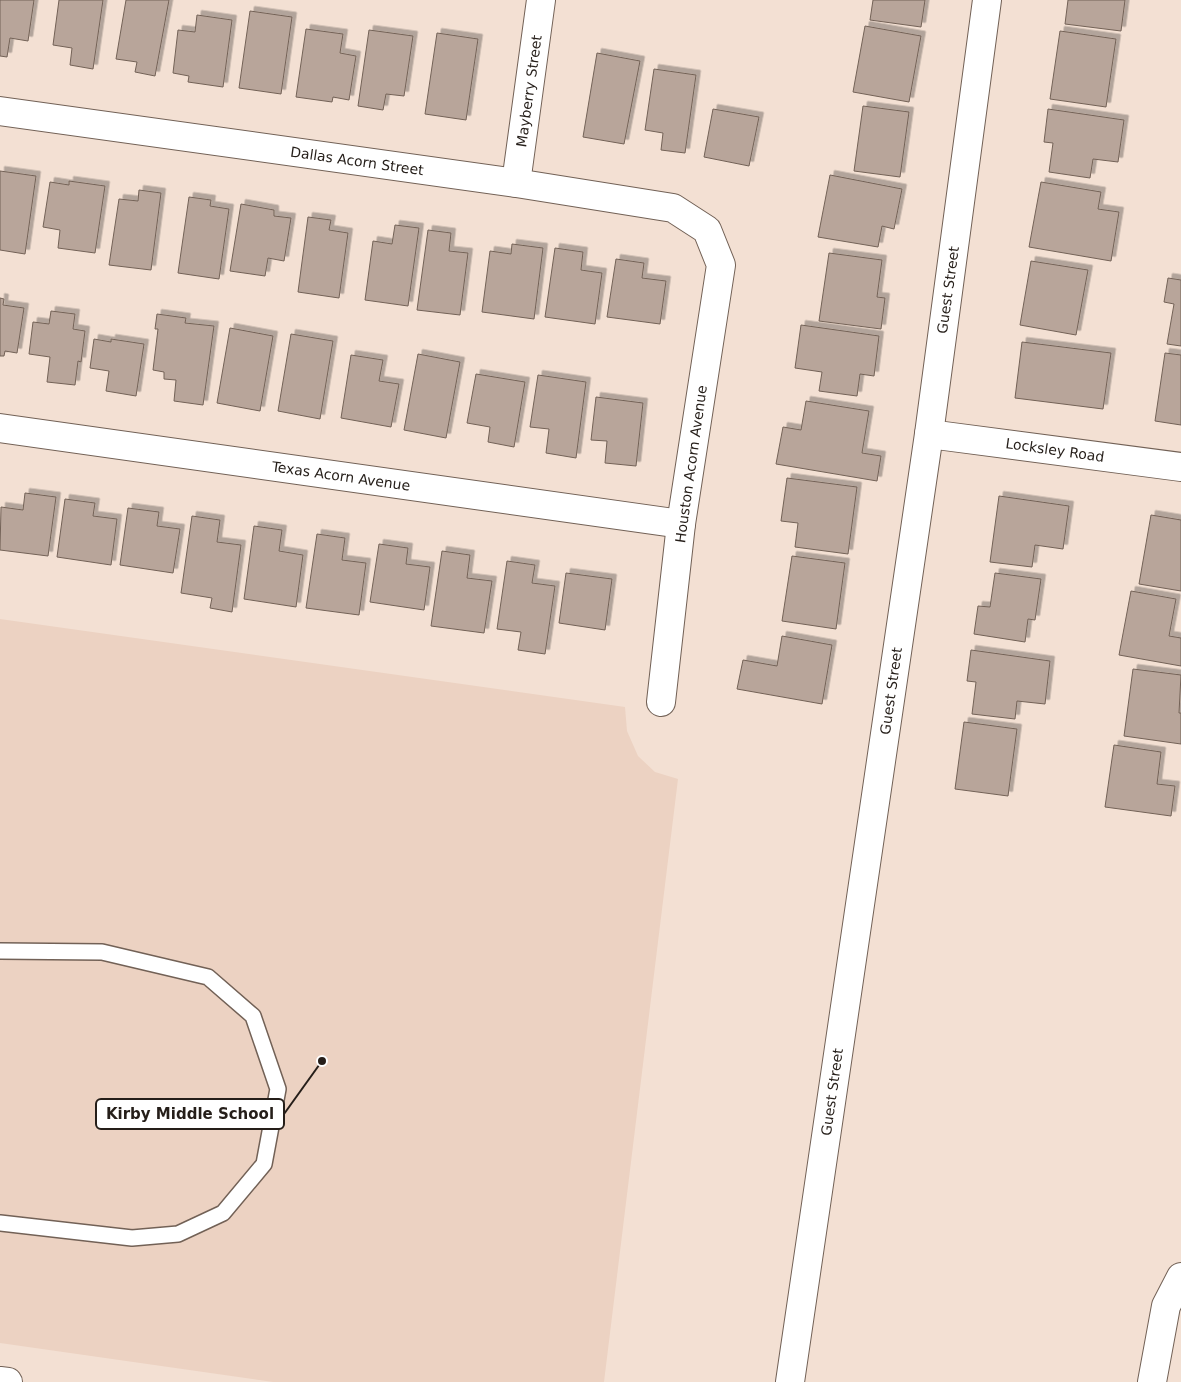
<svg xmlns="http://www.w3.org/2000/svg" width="1181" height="1382" font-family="'DejaVu Sans',sans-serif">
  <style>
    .built { fill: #ecd2c2 }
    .building { fill: #b8a59a; stroke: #736257; filter: url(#shadow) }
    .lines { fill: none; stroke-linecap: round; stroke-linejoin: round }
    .service-casing { stroke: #726156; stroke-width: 18 }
    .minor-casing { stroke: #726156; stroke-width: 30 }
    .service { stroke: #fff; stroke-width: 15 }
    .minor { stroke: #fff; stroke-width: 28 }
    .labels { text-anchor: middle; stroke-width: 4; stroke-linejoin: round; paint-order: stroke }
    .street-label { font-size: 14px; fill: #251e19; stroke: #fff }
    .leader { fill: none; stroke: #251e19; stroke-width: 2 }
    .callout-dot { fill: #251e19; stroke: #fff; stroke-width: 2 }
    .callout { fill: #fff; stroke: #251e19; stroke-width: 2 }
    .callout-label { font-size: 15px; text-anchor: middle; font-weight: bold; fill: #251e19 }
  </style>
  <defs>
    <filter id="shadow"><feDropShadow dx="4.5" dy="-4.5" stdDeviation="0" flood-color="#0004"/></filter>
  </defs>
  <rect width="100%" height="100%" fill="#f3e0d3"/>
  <path class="built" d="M0,619l625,88 2,24 11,25 17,16 23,7 -74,603h-331l-273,-39z"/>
  <g class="building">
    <path d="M0,0h34l-6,41 -18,-3 -3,19 -7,-1z"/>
    <path d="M59,0h44l-10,69 -23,-4 2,-17 -19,-3z"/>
    <path d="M126,0h43l-14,76 -20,-4 2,-10 -21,-3z"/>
    <path d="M873,0h52l-4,27 -51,-7z"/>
    <path d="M1068,0h57l-4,31 -56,-7z"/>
    <path d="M250,11l42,6 -11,77 -42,-6z"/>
    <path d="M197,15l35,5 -9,67 -35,-5 1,-6 -16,-3 5,-43 17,2z"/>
    <path d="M865,26l56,10 -12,66 -56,-10z"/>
    <path d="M306,29l37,5 -3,19 16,3 -7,44 -16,-3 -1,5 -36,-5z"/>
    <path d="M369,30l44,6 -9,60 -18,-2 -3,16 -25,-4z"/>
    <path d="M1060,31l56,8 -10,68 -56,-8z"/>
    <path d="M437,33l41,6 -12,81 -41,-6z"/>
    <path d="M597,53l43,8 -16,83 -41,-7z"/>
    <path d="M654,69l42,6 -11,78 -24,-3 2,-17 -18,-3z"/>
    <path d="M863,106l46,6 -9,65 -46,-6z"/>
    <path d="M713,109l46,8 -10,49 -45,-9z"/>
    <path d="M1048,109l76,11 -6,42 -25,-3 -3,19 -41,-6 4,-29 -9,-1z"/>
    <path d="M0,171l36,5 -11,78 -25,-4z"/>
    <path d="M830,175l72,14 -8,40 -12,-3 -4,21 -60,-10z"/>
    <path d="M69,181l36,5 -10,67 -37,-5 2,-18 -17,-3 7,-45 19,3z"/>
    <path d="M1041,182l60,10 -3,17 21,3 -8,49 -82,-14z"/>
    <path d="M139,190l22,3 -10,77 -42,-5 10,-66 19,2z"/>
    <path d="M189,197l22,3 -1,6 19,3 -10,70 -41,-6z"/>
    <path d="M241,204l33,6v6l17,2 -7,43 -16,-3 -3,18 -35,-5z"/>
    <path d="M308,217l23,3 -2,10 19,3 -9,65 -41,-6z"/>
    <path d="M395,225l24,3 -11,78 -43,-6 8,-59 19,3z"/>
    <path d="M428,230l23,3 -2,18 19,2 -8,62 -43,-5z"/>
    <path d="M512,244l31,4 -9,71 -52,-7 8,-61 21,3z"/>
    <path d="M555,248l28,4 -2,18 21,3 -7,51 -50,-7z"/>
    <path d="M829,253l53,7 -5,37 8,1 -4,31 -62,-8z"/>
    <path d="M616,259l28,4 -2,15 24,3 -6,43 -53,-7z"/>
    <path d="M1031,261l57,9 -12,65 -56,-10z"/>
    <path d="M1168,278l13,2v66l-14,-2 7,-40 -10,-2z"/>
    <path d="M0,298l4,1 -1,6 21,3 -7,45 -12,-2 -1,5h-4z"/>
    <path d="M51,311l24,3 -2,15 12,2 -4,31 -3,-1 -3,24 -28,-3 3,-25 -21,-3 4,-32 16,2z"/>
    <path d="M157,314l29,4 -1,5 29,3 -11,79 -29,-4 2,-21 -12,-1v-7l-11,-2 5,-41h-3z"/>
    <path d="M801,325l78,11 -5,40 -14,-2 -3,22 -38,-5 3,-19 -27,-4z"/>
    <path d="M230,328l43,8 -13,75 -43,-8z"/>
    <path d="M291,334l42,7 -13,78 -42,-8z"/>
    <path d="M94,339l17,3v-3l33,5 -8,52 -30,-5 3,-20 -19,-3z"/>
    <path d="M1022,342l89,11 -8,56 -88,-11z"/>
    <path d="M1165,353l16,2v70l-26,-4z"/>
    <path d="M418,354l42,8 -14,76 -42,-8z"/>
    <path d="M351,355l32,5 -4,21 20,3 -8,43 -50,-9z"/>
    <path d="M476,374l49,8 -11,65 -26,-5 2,-15 -23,-4z"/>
    <path d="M538,375l48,7 -10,76 -30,-5 3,-24 -19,-2z"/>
    <path d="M596,397l47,6 -7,63 -31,-3 2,-22 -16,-1z"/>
    <path d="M806,401l63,10 -7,42 19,3 -4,25 -101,-17 7,-37 18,3z"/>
    <path d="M787,478l70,9 -9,67 -53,-7 3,-24 -17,-2z"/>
    <path d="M25,493l31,4 -8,59 -48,-6 1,-43 22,3z"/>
    <path d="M999,496l70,10 -6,43 -28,-4 -3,22 -42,-5z"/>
    <path d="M65,499l30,4 -2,13 24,3 -6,46 -54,-8z"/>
    <path d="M128,508l31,4 -2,14 23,3 -7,44 -53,-8z"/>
    <path d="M1151,515l30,5v71l-42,-7z"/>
    <path d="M192,516l28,4 -3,22 24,3 -9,67 -22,-4 2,-10 -31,-5z"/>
    <path d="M254,526l28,4 -3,21 24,4 -7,52 -52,-8z"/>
    <path d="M317,534l28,4 -3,22 24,3 -7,52 -53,-7z"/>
    <path d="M379,544l29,4 -2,16 24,3 -6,43 -54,-8z"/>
    <path d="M442,551l28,4 -3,23 25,3 -8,52 -53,-7z"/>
    <path d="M792,556l53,7 -9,66 -54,-8z"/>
    <path d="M507,561l28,4 -3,18 23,3 -10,68 -27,-4 3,-18 -24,-3z"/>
    <path d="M566,573l46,6 -7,51 -46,-7z"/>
    <path d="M995,573l46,6 -6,41 -7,-1 -3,23 -51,-8 4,-28 12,1z"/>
    <path d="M1131,591l45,8 -7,37 12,2v28l-62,-11z"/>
    <path d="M782,636l50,9 -10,59 -85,-15 6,-29 34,6z"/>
    <path d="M971,650l79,11 -5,43 -28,-3 -2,18 -43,-5 4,-32 -9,-1z"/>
    <path d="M1133,669l48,6 -2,38h2v31l-57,-8z"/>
    <path d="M964,722l53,7 -9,67 -53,-7z"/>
    <path d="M1114,745l47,7 -4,32 18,2 -4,30 -66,-9z"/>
  </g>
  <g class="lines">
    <defs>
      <path id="service" d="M0,951l102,1 106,25 45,39 25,73 -14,75 -41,49 -45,21 -46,4 -132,-15"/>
      <g id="minor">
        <path d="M0,111l516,72 157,25 34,22 14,35 -40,259 -20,178"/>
        <path d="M516,183l25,-183"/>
        <path d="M0,428l681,96"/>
        <path d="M929,434l252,33"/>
        <path d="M0,1381l8,1"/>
        <path d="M790,1382l139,-948 58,-434"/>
        <path d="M1152,1382l14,-76 15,-29"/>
      </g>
    </defs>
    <use href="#service" class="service-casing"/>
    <use href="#minor" class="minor-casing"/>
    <use href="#service" class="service"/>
    <use href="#minor" class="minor"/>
  </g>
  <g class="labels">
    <g class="street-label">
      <text transform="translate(529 91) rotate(-82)" y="5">Mayberry Street</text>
      <text transform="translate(357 161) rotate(8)" y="5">Dallas Acorn Street</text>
      <text transform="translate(948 290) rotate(-82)" y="5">Guest Street</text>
      <text transform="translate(1055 450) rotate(8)" y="5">Locksley Road</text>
      <text transform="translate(691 464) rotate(-82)" y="5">Houston Acorn Avenue</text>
      <text transform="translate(341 476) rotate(8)" y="5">Texas Acorn Avenue</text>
      <text transform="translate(891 691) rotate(-82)" y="5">Guest Street</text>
      <text transform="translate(832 1092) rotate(-82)" y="5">Guest Street</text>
    </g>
  </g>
  <path class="leader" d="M322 1061L284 1114"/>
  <circle class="callout-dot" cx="322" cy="1061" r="5"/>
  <rect class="callout" x="96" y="1099" width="188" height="30" rx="5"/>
  <g class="callout-label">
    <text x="190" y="1119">Kirby Middle School</text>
  </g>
</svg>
